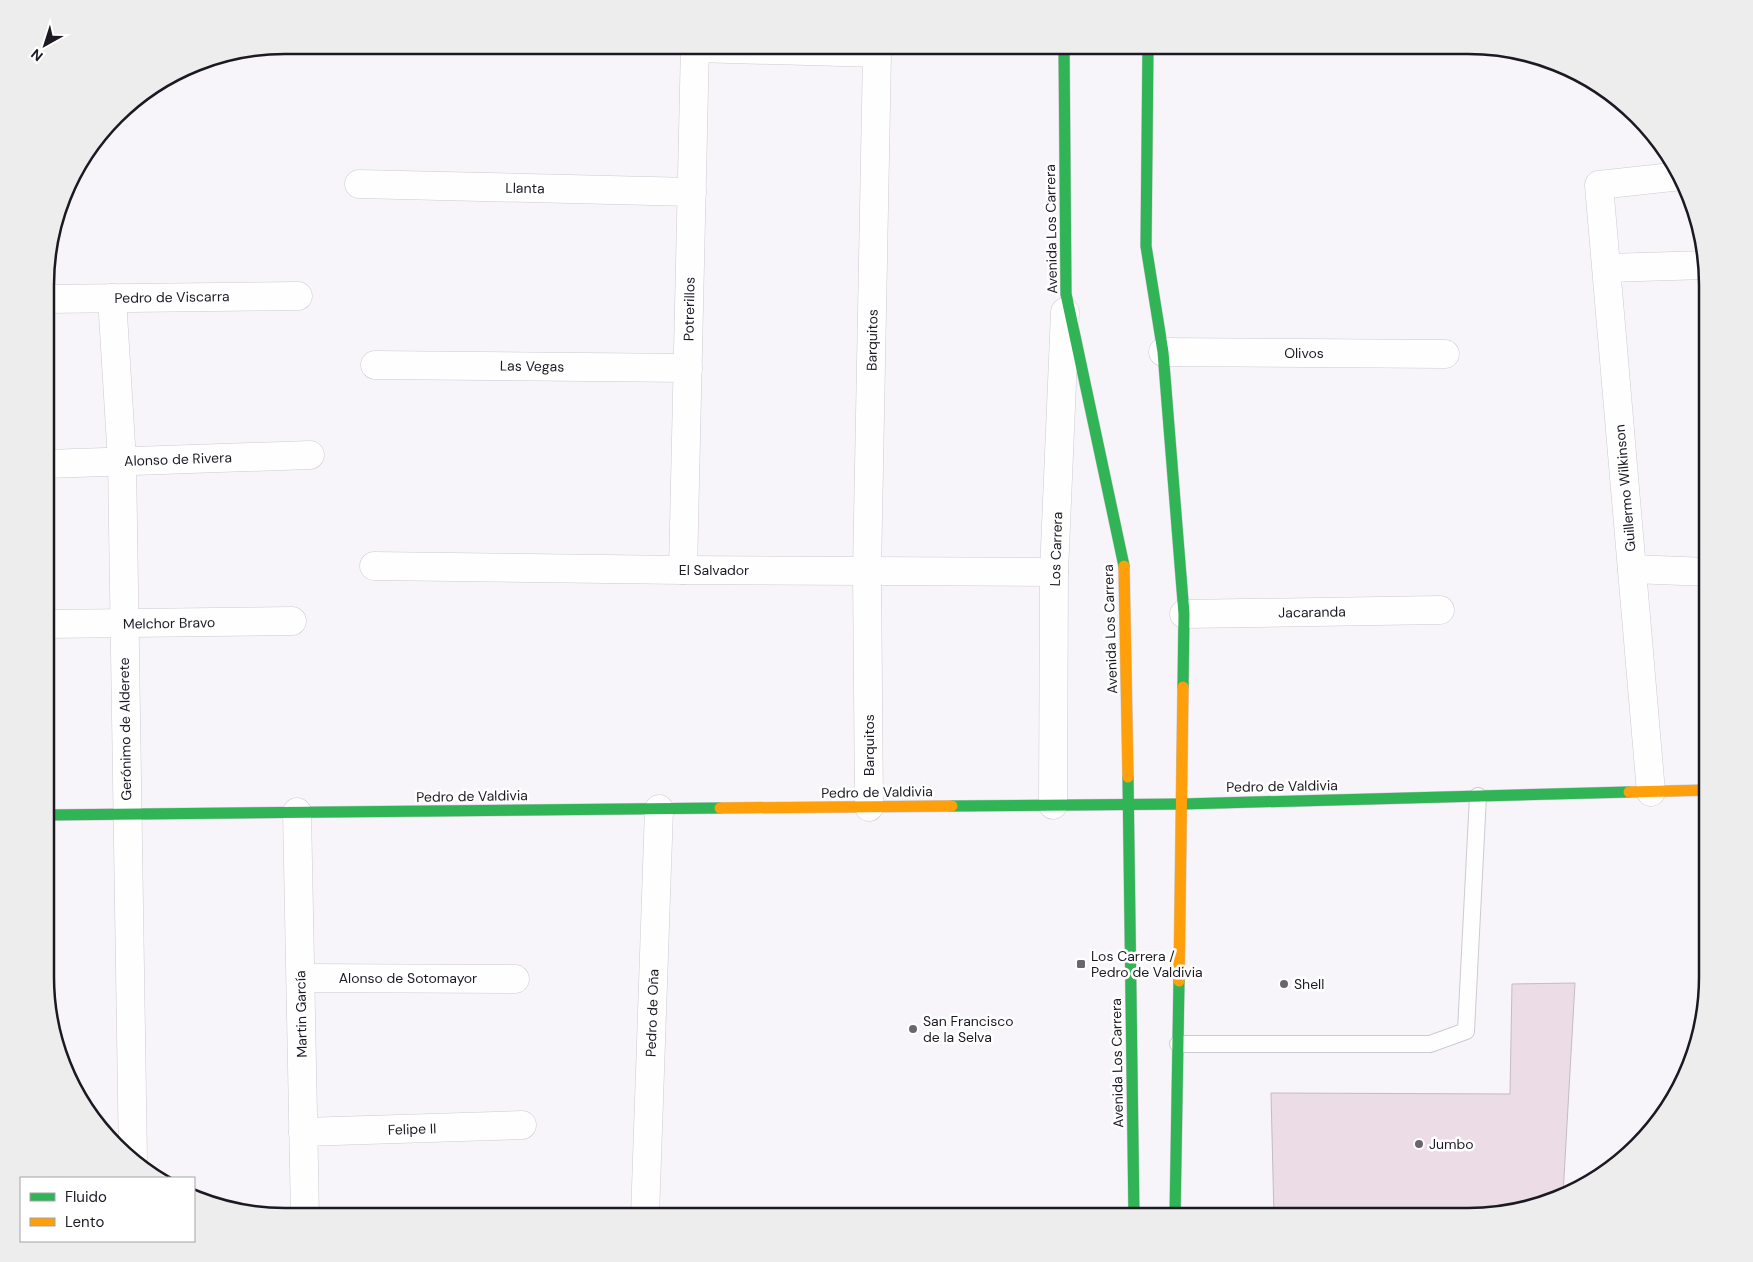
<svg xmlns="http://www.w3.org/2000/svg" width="1753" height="1262" font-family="'DM Sans',sans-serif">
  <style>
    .building { fill: #ecdce6; stroke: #c3bcc1 }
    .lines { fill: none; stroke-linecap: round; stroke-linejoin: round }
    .lane-casing { stroke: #cdcad1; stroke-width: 18 }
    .street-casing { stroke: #cdcad1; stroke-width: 29 }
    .fast-casing { stroke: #cdcad1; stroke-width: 12 }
    .slow-casing { stroke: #cdcad1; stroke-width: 12 }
    .lane { stroke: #fefefe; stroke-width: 16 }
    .street { stroke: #fefefe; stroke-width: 28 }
    .fast { stroke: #30b455; stroke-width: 11 }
    .slow { stroke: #ff9f0a; stroke-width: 11 }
    .poi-dot { fill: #69666e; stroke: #fff; stroke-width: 2 }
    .labels { text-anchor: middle; stroke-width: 5; stroke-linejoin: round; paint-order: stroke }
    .street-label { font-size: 14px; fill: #1c1923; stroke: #fff }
    .poi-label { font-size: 14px; fill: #1c1923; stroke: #fff; text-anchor: start }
    .rim { fill: none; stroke: #1c1923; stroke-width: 2.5 }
  </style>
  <rect width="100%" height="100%" fill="#f7f5fa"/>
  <path class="building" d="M1575,983l-12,212 -94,22h-195l-3,-124 239,1 2,-110z"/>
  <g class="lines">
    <defs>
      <path id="lane" d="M1178,1044h252l36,-13 12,-235"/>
      <g id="street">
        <path d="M696,48l181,5 -10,518 2,236"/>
        <path d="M359,184l333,8"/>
        <path d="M1607,268l99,-3"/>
        <path d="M112,298l10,163 11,699"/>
        <path d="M47,299l251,-3"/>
        <path d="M1163,352l282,2"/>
        <path d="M375,365l313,3"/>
        <path d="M47,464l263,-9"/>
        <path d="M374,566l309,4 371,2"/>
        <path d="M1632,569l76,3"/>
        <path d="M683,570l12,-525"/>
        <path d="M1184,614l256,-4"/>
        <path d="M47,624l245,-3"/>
        <path d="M1651,792l-52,-607 82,-9"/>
        <path d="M1053,805l1,-233 11,-260"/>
        <path d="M297,812l8,405"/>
        <path d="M301,978l214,1"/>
        <path d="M303,1132l219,-7"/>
        <path d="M645,1217l14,-408"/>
      </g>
      <g id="fast">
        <path d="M1064,45l2,249 58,272"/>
        <path d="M1148,45l-2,201 17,106 21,262 -1,73"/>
        <path d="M1128,777l6,440"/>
        <path d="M952,806l231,-2 446,-12"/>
        <path d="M47,815l673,-7"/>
        <path d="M1175,1217l4,-236"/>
      </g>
      <g id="slow">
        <path d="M1124,566l4,211"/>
        <path d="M1629,792l79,-2"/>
        <path d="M720,808l232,-2"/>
        <path d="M1179,981l4,-294"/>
      </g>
    </defs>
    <use href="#lane" class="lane-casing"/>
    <use href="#street" class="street-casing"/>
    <use href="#fast" class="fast-casing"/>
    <use href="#slow" class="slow-casing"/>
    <use href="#lane" class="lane"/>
    <use href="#street" class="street"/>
    <use href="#fast" class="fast"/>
    <use href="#slow" class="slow"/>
  </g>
  <g class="poi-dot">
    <rect x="1076" y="959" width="10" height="10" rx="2.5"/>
    <circle cx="1284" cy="984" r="5"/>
    <circle cx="913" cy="1029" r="5"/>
    <circle cx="1419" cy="1144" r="5"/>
  </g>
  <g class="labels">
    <g class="street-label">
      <text transform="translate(525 188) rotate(1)" y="5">Llanta</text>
      <text transform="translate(1051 229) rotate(-91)" y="5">Avenida Los Carrera</text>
      <text transform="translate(172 297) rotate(-1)" y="5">Pedro de Viscarra</text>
      <text transform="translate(689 309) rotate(-89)" y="5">Potrerillos</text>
      <text transform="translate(872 340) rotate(-89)" y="5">Barquitos</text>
      <text x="1304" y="358">Olivos</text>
      <text transform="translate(532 366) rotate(1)" y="5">Las Vegas</text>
      <text transform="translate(178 459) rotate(-2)" y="5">Alonso de Rivera</text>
      <text transform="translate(1625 488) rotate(-95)" y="5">Guillermo Wilkinson</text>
      <text transform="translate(1056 549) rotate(-88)" y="5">Los Carrera</text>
      <text x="714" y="575">El Salvador</text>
      <text transform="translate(1312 612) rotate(-1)" y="5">Jacaranda</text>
      <text transform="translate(169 623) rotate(-1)" y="5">Melchor Bravo</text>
      <text transform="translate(1110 629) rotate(-92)" y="5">Avenida Los Carrera</text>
      <text transform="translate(125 729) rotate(-91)" y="5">Gerónimo de Alderete</text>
      <text transform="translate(869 745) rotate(-90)" y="5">Barquitos</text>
      <text transform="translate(1282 786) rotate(-1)" y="5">Pedro de Valdivia</text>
      <text transform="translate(877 792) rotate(-1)" y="5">Pedro de Valdivia</text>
      <text transform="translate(472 796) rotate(-1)" y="5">Pedro de Valdivia</text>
      <text x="408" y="983">Alonso de Sotomayor</text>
      <text transform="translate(652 1013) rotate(-88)" y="5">Pedro de Oña</text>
      <text transform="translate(301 1014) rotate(-91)" y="5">Martin García</text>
      <text transform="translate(1117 1063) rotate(-91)" y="5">Avenida Los Carrera</text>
      <text transform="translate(412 1129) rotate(-2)" y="5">Felipe II</text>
    </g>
    <g class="poi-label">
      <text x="1091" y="961">Los Carrera /<tspan x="1091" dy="16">Pedro de Valdivia</tspan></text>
      <text x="1294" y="989">Shell</text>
      <text x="923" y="1026">San Francisco<tspan x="923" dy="16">de la Selva</tspan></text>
      <text x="1429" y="1149">Jumbo</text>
    </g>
  </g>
  <path d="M0 0H1753V1262H0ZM285 54H1468A231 231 0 0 1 1699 285V977A231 231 0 0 1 1468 1208H285A231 231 0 0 1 54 977V285A231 231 0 0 1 285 54Z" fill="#ededed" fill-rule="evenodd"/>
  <path class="rim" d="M285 54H1468A231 231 0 0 1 1699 285V977A231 231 0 0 1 1468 1208H285A231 231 0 0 1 54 977V285A231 231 0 0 1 285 54Z"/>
  <rect x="20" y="1177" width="175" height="65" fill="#ffffff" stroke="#a4a3a7"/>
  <rect x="30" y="1193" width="25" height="8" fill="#30b455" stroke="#a4a3a7"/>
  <text x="65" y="1202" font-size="15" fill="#1c1923">Fluido</text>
  <rect x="30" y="1218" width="25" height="8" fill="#ff9f0a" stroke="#a4a3a7"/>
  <text x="65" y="1227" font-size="15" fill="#1c1923">Lento</text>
  <g transform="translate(45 45) rotate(219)" stroke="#ffffff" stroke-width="4" paint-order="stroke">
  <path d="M0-4L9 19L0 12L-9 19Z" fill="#1c1923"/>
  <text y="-8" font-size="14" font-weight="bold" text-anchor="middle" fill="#1c1923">N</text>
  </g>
</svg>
